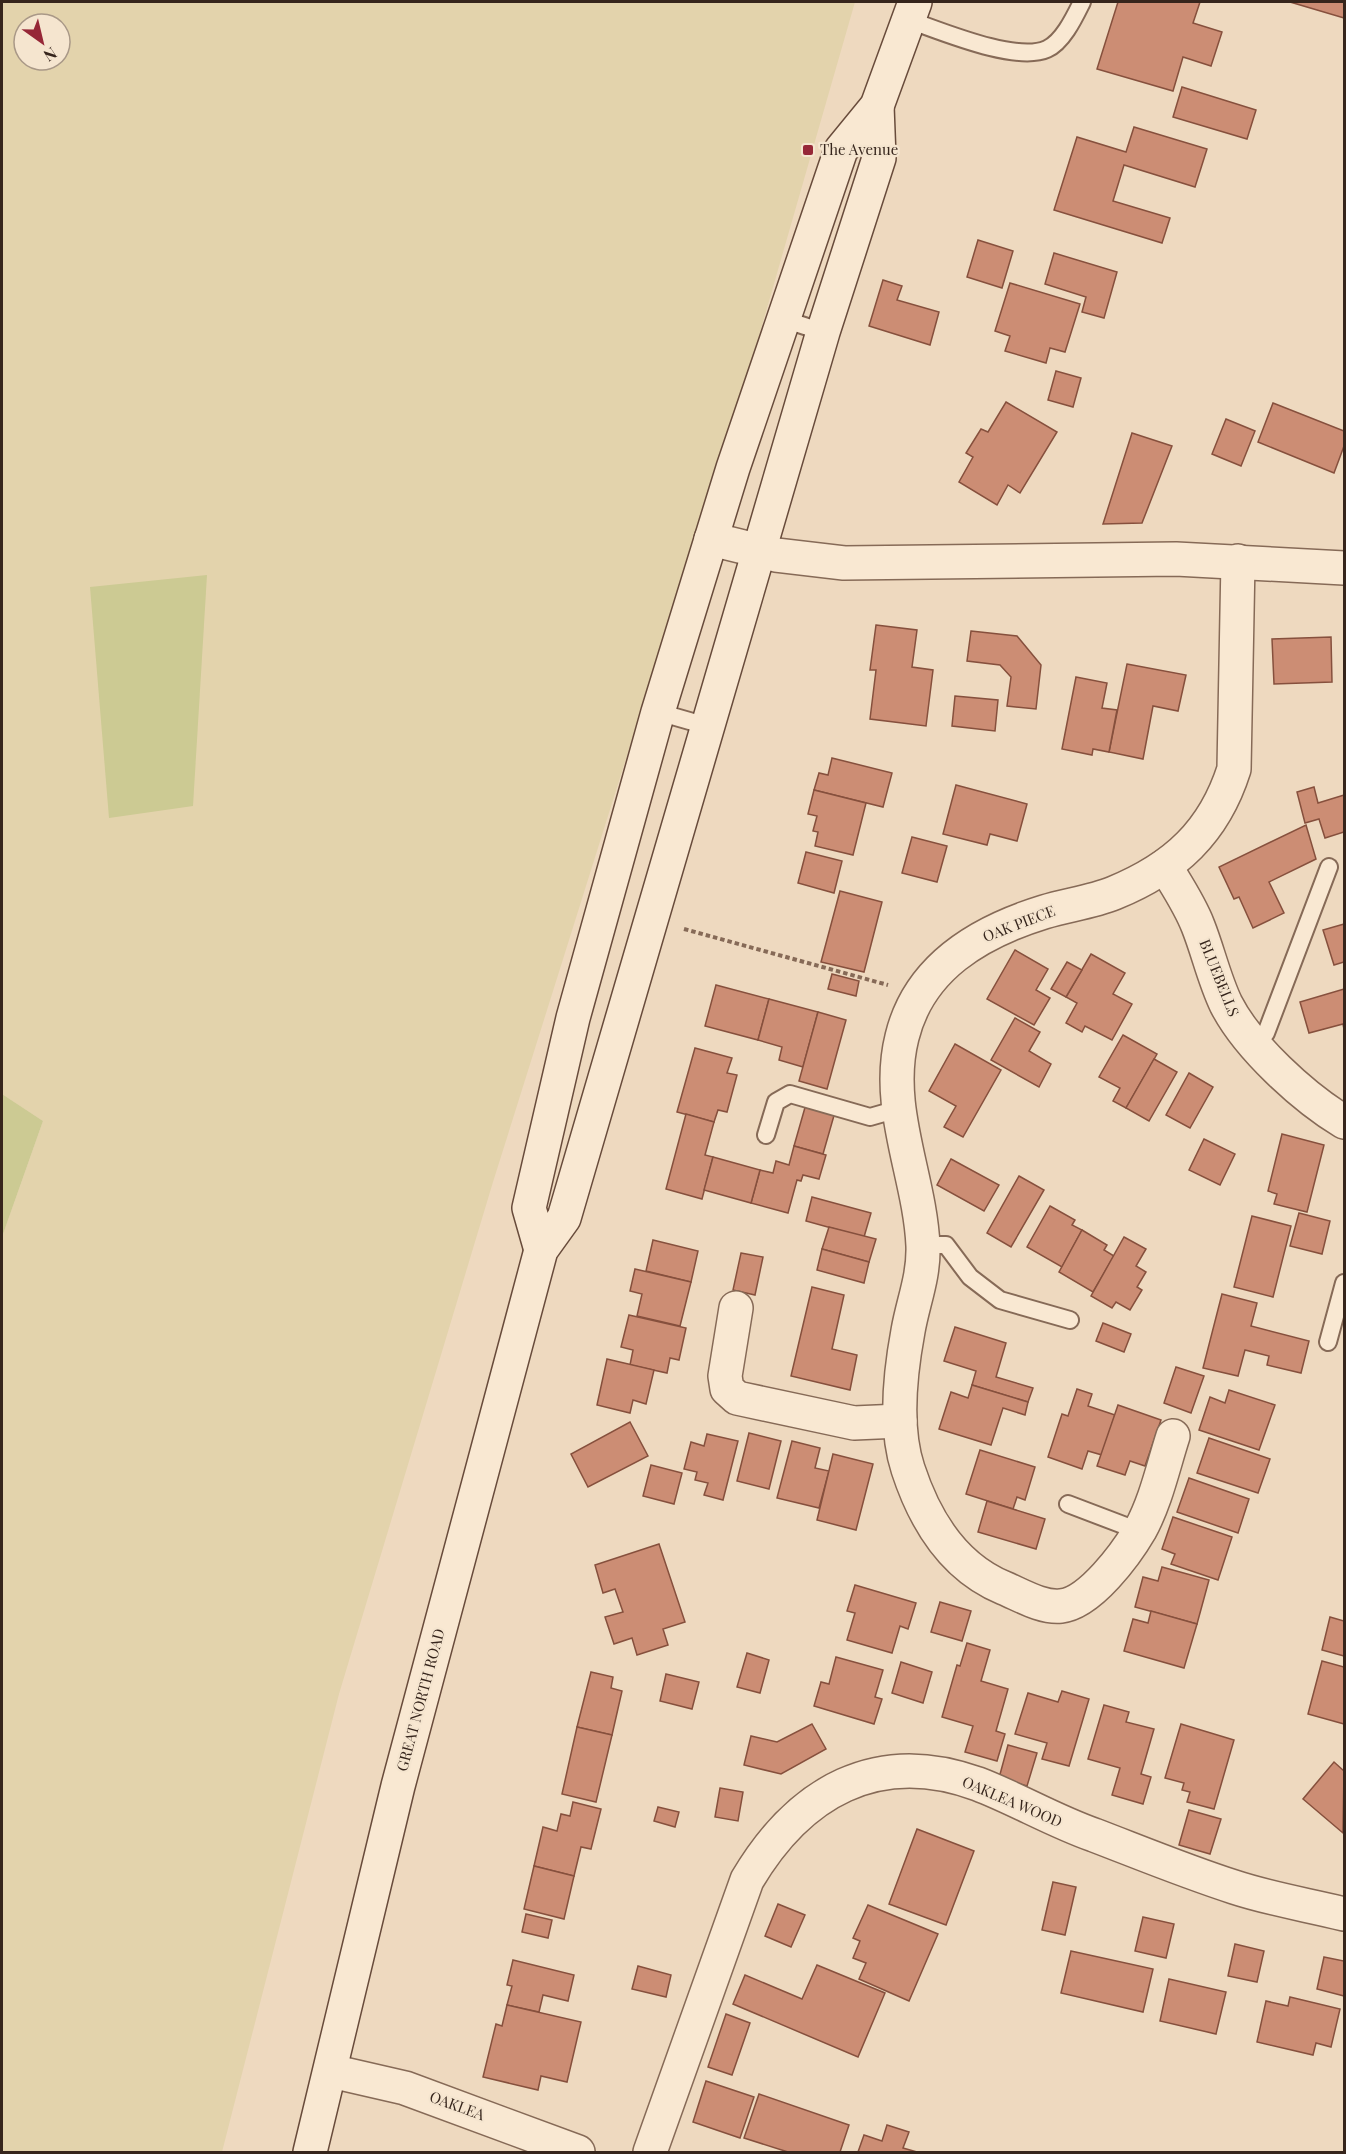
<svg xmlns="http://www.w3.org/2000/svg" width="1346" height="2154" font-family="'Playfair Display',serif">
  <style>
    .farmland { fill: #e3d3ac; fill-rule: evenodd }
    .green { fill: #ccca93 }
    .building { fill: #cc8d74; stroke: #86503d; stroke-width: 1.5 }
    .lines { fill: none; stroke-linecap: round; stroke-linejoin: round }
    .service-casing { stroke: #866a57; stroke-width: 20 }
    .minor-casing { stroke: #866a57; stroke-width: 36 }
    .secondary-casing { stroke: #684b3b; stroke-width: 36 }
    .path { stroke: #866a57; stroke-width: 4; stroke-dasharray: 4.5 3; stroke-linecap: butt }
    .service { stroke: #f9e8d2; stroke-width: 16 }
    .minor { stroke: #f9e8d2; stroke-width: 33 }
    .secondary { stroke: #f9e8d2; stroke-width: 33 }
    .poi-dot { fill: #962737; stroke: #f5e5cf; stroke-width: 2 }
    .labels { text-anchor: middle; stroke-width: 4.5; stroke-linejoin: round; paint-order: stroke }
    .poi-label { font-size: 15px; fill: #36251c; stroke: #f5e5cf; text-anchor: start }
    .street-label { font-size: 15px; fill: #36251c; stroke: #f5e5cf }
  </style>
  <rect width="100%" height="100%" fill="#eed9bf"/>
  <path class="farmland" d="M2,2h853l-94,327 -268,853 -154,512 -117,458h-220v-915l41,-116 -41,-27zM24,24h36v36h-36z"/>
  <g class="green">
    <path d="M207,575l-14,231 -84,12 -19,-231z"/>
    <path d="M2,1094l41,27 -41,116z"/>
  </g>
  <g class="building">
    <path d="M1118,2h82l-7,21 29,9 -11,34 -28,-9 -10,34 -76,-22z"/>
    <path d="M1290,2h54v16z"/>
    <path d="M1182,87l74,23 -9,29 -74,-22z"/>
    <path d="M1134,127l73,22 -12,38 -71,-22 -11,36 57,17 -8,25 -108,-33 23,-73 49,15z"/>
    <path d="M978,240l35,11 -11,37 -35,-11z"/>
    <path d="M1054,253l63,19 -13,46 -22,-6 4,-15 -41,-13z"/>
    <path d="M883,280l19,6 -5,14 42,12 -9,33 -61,-19z"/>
    <path d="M1010,283l70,21 -15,48 -15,-4 -4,15 -41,-12 5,-15 -15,-5z"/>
    <path d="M1056,371l25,7 -8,29 -25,-7z"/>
    <path d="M1006,402l51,30 -37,61 -12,-8 -11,20 -38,-23 14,-25 -7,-4 15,-24 7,3z"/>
    <path d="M1273,403l71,28v15l-10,27 -76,-31z"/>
    <path d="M1226,419l29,12 -14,35 -29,-12z"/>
    <path d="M1132,433l40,13 -30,77 -39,1z"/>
    <path d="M876,625l41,5 -5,37 21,3 -7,56 -56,-7 6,-49h-6z"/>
    <path d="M971,631l46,5 24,29 -5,44 -29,-3 4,-29 -11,-12 -33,-4z"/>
    <path d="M1331,637l1,45 -58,2 -2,-45z"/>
    <path d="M1127,664l59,11 -8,36 -25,-5 -10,53 -34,-7z"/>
    <path d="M1076,677l31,6 -5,25 15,2 -8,42 -16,-3 -1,6 -30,-6z"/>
    <path d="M955,696l43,4 -3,31 -43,-5z"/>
    <path d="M832,758l60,15 -9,34 -69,-17 5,-17 9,2z"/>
    <path d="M956,785l71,19 -10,37 -27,-7 -3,11 -44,-11z"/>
    <path d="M1314,787l4,16 26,-8v37l-19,6 -6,-19 -14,4 -8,-31z"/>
    <path d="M814,790l52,13 -13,52 -38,-9 3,-14 -5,-1 4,-15 -9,-2z"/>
    <path d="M1306,825l10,34 -47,23 15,31 -31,15 -14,-31 -5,2 -15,-32z"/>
    <path d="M912,837l35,9 -10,36 -35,-9z"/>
    <path d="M806,852l36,9 -8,32 -36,-10z"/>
    <path d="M840,891l42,11 -18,70 -43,-10z"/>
    <path d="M1344,924v38l-10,3 -11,-35z"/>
    <path d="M1015,950l33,19 -12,21 14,8 -16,27 -47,-26z"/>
    <path d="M1091,954l34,19 -12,21 19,10 -20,36 -27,-14 -3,6 -16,-9 11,-20 -11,-6z"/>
    <path d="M1067,962l15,8 -16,27 -15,-8z"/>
    <path d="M832,974l27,7 -3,15 -28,-7z"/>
    <path d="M716,985l53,14 -11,41 -53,-14z"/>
    <path d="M1344,989v40l-1,-5 -34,9 -9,-31z"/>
    <path d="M769,999l49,13 -15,55 -24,-7 3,-13 -24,-7z"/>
    <path d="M818,1012l28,8 -19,69 -28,-8z"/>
    <path d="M1015,1018l25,14 -11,19 22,13 -12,23 -48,-27z"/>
    <path d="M1123,1035l34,19 -31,54 -13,-7 7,-13 -21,-11z"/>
    <path d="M955,1044l46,26 -38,67 -19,-10 12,-21 -27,-15z"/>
    <path d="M695,1048l37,10 -5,15 10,2 -10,37 -9,-2 -4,12 -37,-10z"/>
    <path d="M1154,1059l23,13 -28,49 -23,-13z"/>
    <path d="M1189,1073l24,14 -23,41 -24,-13z"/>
    <path d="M806,1104l29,8 -12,42 -29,-8z"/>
    <path d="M686,1114l28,8 -9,33 8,2 -11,42 -36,-10z"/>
    <path d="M1282,1134l42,11 -17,67 -33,-8 3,-10 -9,-3z"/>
    <path d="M1204,1139l31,15 -15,31 -31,-15z"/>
    <path d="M794,1146l32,9 -7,24 -16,-4 -2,6 -4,-1 -9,33 -37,-10 9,-33 13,3 3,-12 13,4z"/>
    <path d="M713,1157l47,13 -9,33 -47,-13z"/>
    <path d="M951,1159l48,26 -15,26 -47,-26z"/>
    <path d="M1019,1176l25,14 -33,57 -24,-14z"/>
    <path d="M812,1197l59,16 -7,24 -58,-16z"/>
    <path d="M1050,1206l25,14 -3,5 10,5 -20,37 -35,-20z"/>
    <path d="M1299,1213l31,8 -8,33 -32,-8z"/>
    <path d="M1252,1216l39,10 -18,71 -39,-10z"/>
    <path d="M829,1227l47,12 -7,23 -47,-13z"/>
    <path d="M1082,1230l25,15 -3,5 10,6 -21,36 -34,-20z"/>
    <path d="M1124,1237l22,12 -10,17 10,6 -9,15 5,3 -12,20 -14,-8 -4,6 -21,-12z"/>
    <path d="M653,1240l45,11 -7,31 -45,-11z"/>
    <path d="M822,1249l47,13 -5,21 -47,-13z"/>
    <path d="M741,1253l22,4 -8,38 -22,-5z"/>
    <path d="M635,1269l56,13 -11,44 -43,-10 5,-22 -12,-3z"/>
    <path d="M812,1287l32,8 -12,54 25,6 -7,35 -59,-14z"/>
    <path d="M1222,1294l35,9 -6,23 58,15 -8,32 -34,-8 2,-9 -24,-6 -7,26 -35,-8z"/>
    <path d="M629,1315l57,13 -7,32 -9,-2 -3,15 -37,-8 3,-15 -12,-3z"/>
    <path d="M1103,1323l28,11 -7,18 -28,-11z"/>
    <path d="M955,1327l51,16 -10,34 37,11 -5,14 -56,-17 4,-14 -32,-10z"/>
    <path d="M607,1359l47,11 -8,34 -13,-4 -3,13 -33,-8z"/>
    <path d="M1176,1367l28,9 -13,37 -27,-10z"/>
    <path d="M972,1385l56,17 -3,13 -22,-7 -12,37 -52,-16 12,-37 17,6z"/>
    <path d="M1077,1389l15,5 -4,12 27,9 -13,40 -14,-4 -6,18 -34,-12 14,-43 6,2z"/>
    <path d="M1229,1390l46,15 -16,45 -60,-20 11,-33 15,6z"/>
    <path d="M1118,1405l43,15 -16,46 -15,-5 -5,14 -28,-9z"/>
    <path d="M630,1422l18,34 -60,31 -17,-33z"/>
    <path d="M749,1433l32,8 -12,48 -32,-8z"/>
    <path d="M707,1434l31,7 -15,59 -19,-5 4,-12 -13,-3 2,-8 -13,-3 7,-27 13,4z"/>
    <path d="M1209,1438l61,21 -12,34 -61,-20z"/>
    <path d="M792,1441l28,7 -5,20 14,3 -10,37 -42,-10z"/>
    <path d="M980,1450l55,17 -10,33 -8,-3 -4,12 -47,-15z"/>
    <path d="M833,1454l40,10 -17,66 -39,-10z"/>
    <path d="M651,1465l31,8 -8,31 -31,-8z"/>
    <path d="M1189,1478l60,21 -11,34 -61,-21z"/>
    <path d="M987,1501l58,18 -9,30 -58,-17z"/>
    <path d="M1173,1517l59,20 -14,43 -47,-16 4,-10 -13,-5z"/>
    <path d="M659,1544l26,78 -22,7 5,16 -31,10 -5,-17 -18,6 -9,-27 18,-5 -8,-23 -12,4 -8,-28z"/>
    <path d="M1162,1567l47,13 -12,44 -62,-17 8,-30 15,4z"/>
    <path d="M855,1585l61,18 -8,26 -8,-3 -8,27 -45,-13 8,-27 -8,-2z"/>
    <path d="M940,1602l31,9 -9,30 -31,-9z"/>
    <path d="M1151,1611l46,13 -13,44 -60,-17 9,-32 15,4z"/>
    <path d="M1330,1617l14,4v35l-22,-6z"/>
    <path d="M967,1643l23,7 -9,31 27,8 -12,42 9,3 -8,27 -32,-9 8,-26 -31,-9 15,-52 3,1z"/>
    <path d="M747,1653l22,7 -9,33 -23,-6z"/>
    <path d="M836,1657l47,13 -8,27 7,2 -8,25 -60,-18 7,-24 8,2z"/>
    <path d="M1322,1661l22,6v57l-36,-10z"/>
    <path d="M901,1662l31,10 -9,31 -31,-10z"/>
    <path d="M591,1672l22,5 -2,11 11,3 -10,44 -35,-8z"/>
    <path d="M666,1674l33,8 -7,27 -32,-8z"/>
    <path d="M1062,1691l27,8 -20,67 -27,-7 5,-16 -32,-9 13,-41 30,9z"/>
    <path d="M1104,1705l25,7 -3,10 28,7 -13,45 10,3 -8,27 -31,-9 8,-27 -32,-9z"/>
    <path d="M812,1724l14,25 -45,25 -37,-9 7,-29 26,6z"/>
    <path d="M1181,1724l53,16 -20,69 -27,-7 3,-10 -8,-2 2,-7 -19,-5z"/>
    <path d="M577,1727l35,8 -16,67 -34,-8z"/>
    <path d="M1008,1745l29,8 -10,33 -28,-8z"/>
    <path d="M1334,1762l10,9 -1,62 -40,-34z"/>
    <path d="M720,1788l23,4 -5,29 -23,-4z"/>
    <path d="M573,1802l28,7 -10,40 -10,-2 -7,29 -40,-10 9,-39 14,4 4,-17 9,2z"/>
    <path d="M658,1807l21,5 -4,15 -21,-6z"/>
    <path d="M1189,1810l32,9 -11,35 -31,-9z"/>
    <path d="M917,1829l57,22 -28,74 -57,-21z"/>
    <path d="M534,1866l40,10 -10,43 -40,-10z"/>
    <path d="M1053,1882l23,5 -11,48 -23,-5z"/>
    <path d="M778,1904l27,11 -14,32 -26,-11z"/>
    <path d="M868,1905l70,29 -29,67 -50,-22 7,-16 -13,-5 7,-17 -7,-3z"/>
    <path d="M526,1914l26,6 -4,18 -26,-6z"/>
    <path d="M1143,1917l31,7 -8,34 -31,-7z"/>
    <path d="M1235,1944l29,7 -7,31 -29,-6z"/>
    <path d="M1071,1951l82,18 -10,43 -82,-19z"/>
    <path d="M1324,1957l20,4v35l-27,-7z"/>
    <path d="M513,1960l61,15 -6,26 -25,-6 -4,17 -32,-7 5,-19 -5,-1z"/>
    <path d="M817,1965l68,28 -27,64 -125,-53 12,-29 57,24z"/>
    <path d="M638,1966l33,9 -5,22 -34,-8z"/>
    <path d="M1169,1979l57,13 -10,42 -56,-13z"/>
    <path d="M1290,1997l50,12 -9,38 -15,-4 -3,12 -56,-13 9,-41 22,5z"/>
    <path d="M507,2005l74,17 -14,60 -26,-6 -3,14 -55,-13 13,-53 6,2z"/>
    <path d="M726,2014l24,9 -18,52 -24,-8z"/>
    <path d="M706,2081l48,16 -14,41 -47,-16z"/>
    <path d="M759,2094l90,31 -9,27h-52l-44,-14z"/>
    <path d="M887,2125l22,7 -6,16 14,4h-59l6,-17 18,6z"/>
  </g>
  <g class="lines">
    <defs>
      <g id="service">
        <path d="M909,20c32,11 107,43 138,29 16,-7 28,-33 35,-47"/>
        <path d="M783,319l40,13"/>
        <path d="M658,712l49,14"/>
        <path d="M1253,1046l13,-13 63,-166"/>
        <path d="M766,1135l10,-33 14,-8 80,23 28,-8"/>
        <path d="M923,1245h23l24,32 30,23 70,20"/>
        <path d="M1328,1342l16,-59"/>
        <path d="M1068,1504l71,27"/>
      </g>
      <g id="minor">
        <path d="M711,539l65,16 68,8 332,-4 168,9"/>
        <path d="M1165,866c12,20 25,39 33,60 10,25 16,53 28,78 22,43 77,93 118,118"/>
        <path d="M736,1308l-11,68 2,13 10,9 117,25 46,-2"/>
        <path d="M1173,1436c-10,31 -17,65 -33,94 -14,24 -50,73 -79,76 -19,2 -40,-11 -57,-18 -51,-21 -79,-67 -96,-119 -14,-42 -8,-95 0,-138 5,-29 16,-54 15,-85 -3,-70 -39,-138 -21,-209 17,-70 77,-105 142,-125 23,-7 48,-10 70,-19 61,-25 100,-61 120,-124l4,-208"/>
        <path d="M331,2071l74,17 173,64"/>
        <path d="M650,2152l97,-272c52,-88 130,-133 231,-96 39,15 76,37 116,51 47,18 93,37 140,52 36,12 74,18 110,27"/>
      </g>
      <g id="secondary">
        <path d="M541,1250l-12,-42 44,-190 85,-306 75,-244 108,-318 36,-44 38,-104"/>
        <path d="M310,2152l88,-366 143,-536 23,-32 259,-886 56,-174 -2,-52"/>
      </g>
    </defs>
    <use href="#service" class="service-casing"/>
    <use href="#minor" class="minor-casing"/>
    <use href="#secondary" class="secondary-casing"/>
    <path class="path" d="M684,929l204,56"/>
    <use href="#service" class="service"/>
    <use href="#minor" class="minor"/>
    <use href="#secondary" class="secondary"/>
  </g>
  <rect class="poi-dot" x="802" y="144" width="12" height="12" rx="3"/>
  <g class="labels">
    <g class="poi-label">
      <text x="820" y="155">The Avenue</text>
    </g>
    <g class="street-label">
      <text transform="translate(1019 924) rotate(-21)" y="5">OAK PIECE</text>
      <text transform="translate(1219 978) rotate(68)" y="5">BLUEBELLS</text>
      <text transform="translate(421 1700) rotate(-75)" y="5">GREAT NORTH ROAD</text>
      <text transform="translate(1012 1802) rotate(23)" y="5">OAKLEA WOOD</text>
      <text transform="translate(457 2106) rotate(20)" y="5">OAKLEA</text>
    </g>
  </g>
  <rect width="1346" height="2154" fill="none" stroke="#36251c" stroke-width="6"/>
  <g transform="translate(42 42) rotate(146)"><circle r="28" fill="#f5e5cf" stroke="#a99887" stroke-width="1.5"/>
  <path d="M0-4.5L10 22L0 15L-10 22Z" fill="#962737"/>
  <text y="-9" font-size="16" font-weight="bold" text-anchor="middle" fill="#36251c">N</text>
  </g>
</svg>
